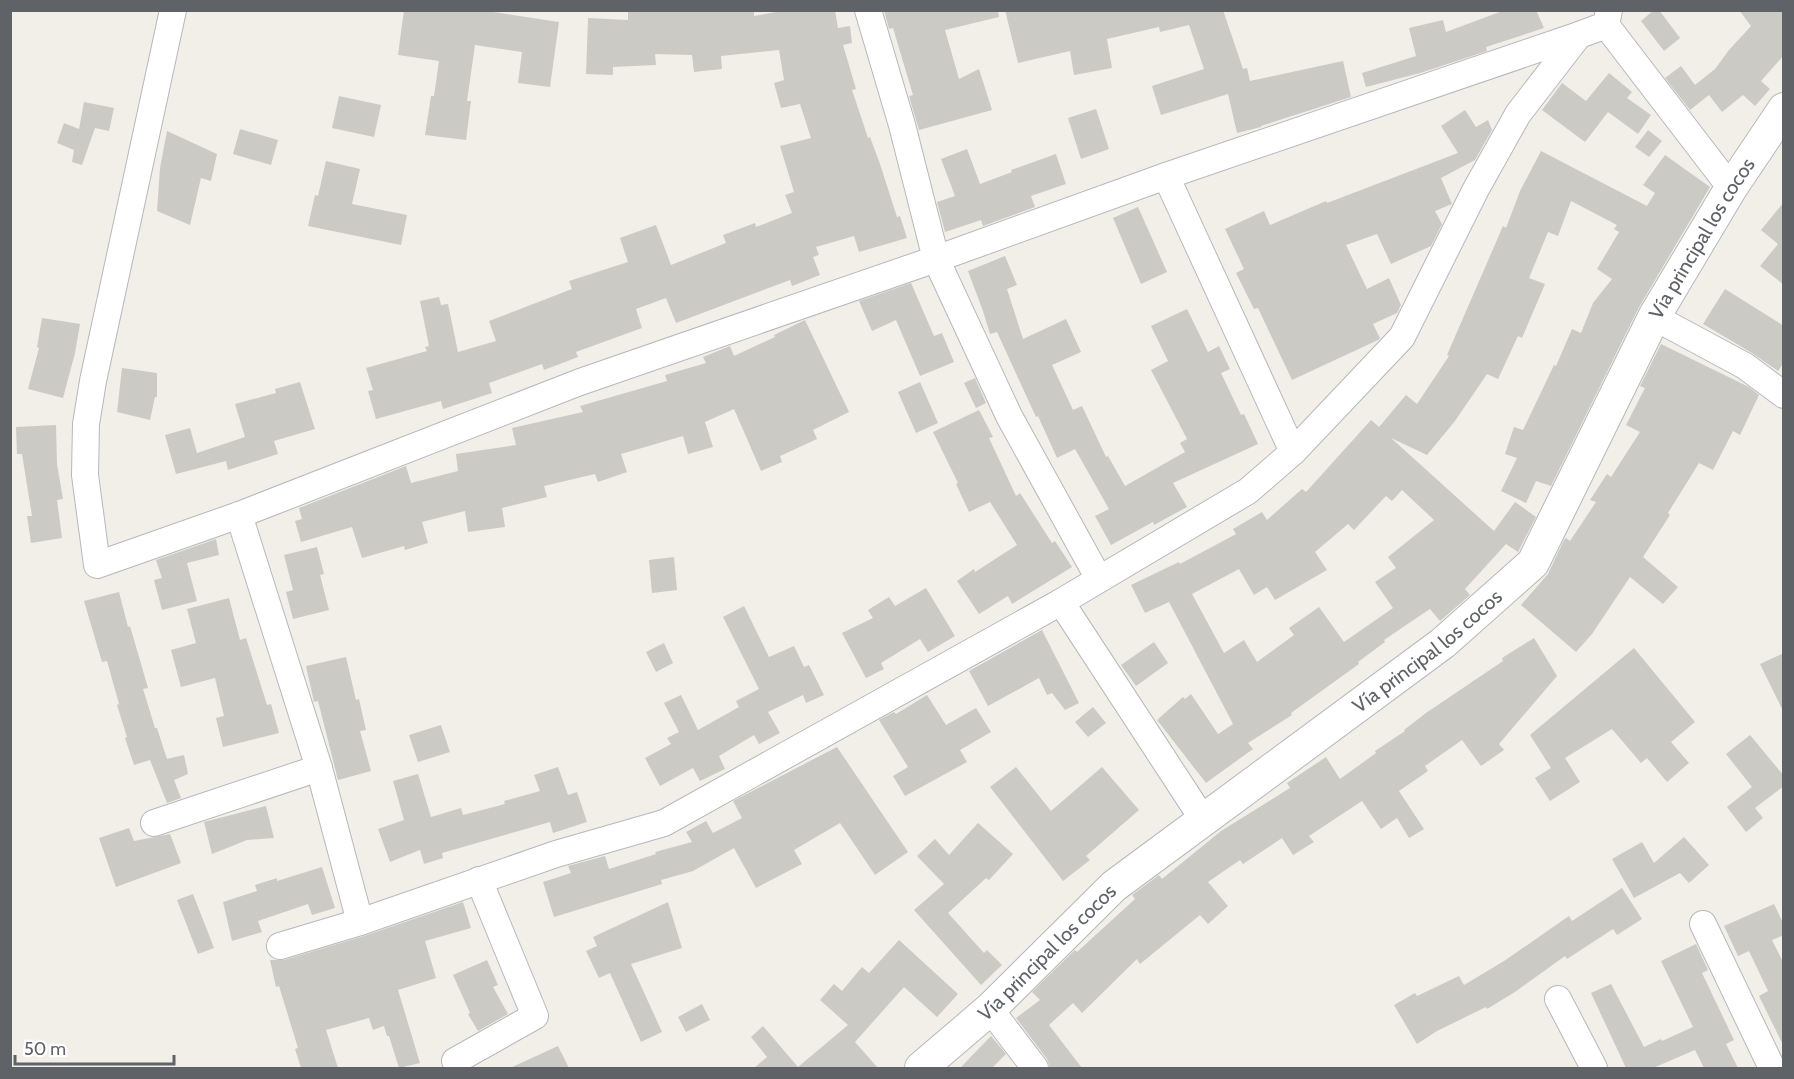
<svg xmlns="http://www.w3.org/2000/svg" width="1794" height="1079" font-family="Cabin,sans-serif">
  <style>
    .building { fill: #cccac5; fill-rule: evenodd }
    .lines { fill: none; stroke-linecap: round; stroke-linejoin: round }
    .minor-casing { stroke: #b5b8bc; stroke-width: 28 }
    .tertiary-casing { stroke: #b5b8bc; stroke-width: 34 }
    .minor { stroke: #fff; stroke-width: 26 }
    .tertiary { stroke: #fff; stroke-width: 32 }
    .labels { text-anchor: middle; stroke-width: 4.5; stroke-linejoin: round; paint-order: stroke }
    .street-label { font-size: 20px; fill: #5f6368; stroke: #fff }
  </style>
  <rect width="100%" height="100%" fill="#f1efe8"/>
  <g class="building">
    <path d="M404,10h76l79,12 -9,65 -32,-4 4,-31 -47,-7 -8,56h4l-5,39 -41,-5 6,-39h3l5,-35 -41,-6z"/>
    <path d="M628,10h126v6l33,-6h48l3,18 12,-2 2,17 -9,2 13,44 -4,1 16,48 2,-1 10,27 17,53 3,-1 7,22 -48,14 -5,-16 -38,11 3,8 -6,2 7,18 -28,11 -2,-6 -114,43 -10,-25 -30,11 6,19 -66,24 2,5 -34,13 -2,-6 -53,19 3,10 -49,16 -2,-8 -65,18 -8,-28 5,-1 -7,-22 61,-17 -2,-4 4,-1 -9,-45 19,-4 2,8 7,-1 10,48 38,-11 -7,-20 83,-32 -3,-8 59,-19 -8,-24 36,-13 15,40 55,-22 -3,-8 32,-12 1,4 36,-14 -7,-18 9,-3 -14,-46 31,-8 -11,-34 -19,4 -7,-25 10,-3 -5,-30 -58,6 1,13 -28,3 -2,-17 -37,-1 1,11 -43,2v8l-27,-1 2,-56 40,2z"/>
    <path d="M884,10h114l1,7 -54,13 14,49 20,-10 13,41 -73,20 -10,-34 4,-1 -20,-67 -4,1z"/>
    <path d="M1005,10h218l20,59 4,-1 3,13 93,-20 8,36 -90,29v1l-24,6 -9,-39 -67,21 -9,-29 52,-17 -15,-44 -29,7 -1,-5 -52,12 5,29 -38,7 -4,-24 -52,12z"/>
    <path d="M1505,10h31l8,18 -58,19 1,4 -67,22 -54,14 -4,-14 54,-17 -7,-28 34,-8 3,12z"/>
    <path d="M1654,10h5l21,28 -16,13 -23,-30z"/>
    <path d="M1739,10h45v45l-23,26 9,8 -15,17 -12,-11 -21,17 -13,-17 -19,15 -25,-32 16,-12 14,19 20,-16 14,-19 22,-24z"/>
    <path d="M1609,73l23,19 -5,6 24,17 -13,19 -30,-22 -23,30 -43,-32 20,-27 24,18z"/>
    <path d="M339,96l42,9 -7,32 -42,-9z"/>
    <path d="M84,102l30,6 -5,23 -14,-3 -13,37 -10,-3 2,-12 -17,-7 7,-20 15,6z"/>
    <path d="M1096,109l13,40 -28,10 -13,-41z"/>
    <path d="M1465,110l11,17 12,-7 4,10 -17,30 -34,18 11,26 -17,7 7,13 -11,22 -40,18 -14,-30 -31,11 21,44 22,-11 12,27 -4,8 -24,11 7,14 -2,2 -86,40 -34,-72 -4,1 -18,-36 8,-4 -19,-40 39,-18 6,14 56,-24 1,2 131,-50 -17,-27z"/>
    <path d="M240,129l38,11 -7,25 -38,-11z"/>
    <path d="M1648,130l14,11 -13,16 -14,-10z"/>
    <path d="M167,131l50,23 -6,27 -10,-3 -11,47 -33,-14 3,-43z"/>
    <path d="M967,149l13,35 32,-12 -1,-2 45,-16 10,30 -35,12 4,11 -52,19 -2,-6 -36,12 -8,-30 18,-6 -14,-37z"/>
    <path d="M1541,151l106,55 8,-13 -12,-8 22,-30 45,32 -72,122 -87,177 -15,-5 -10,22 -25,-12 16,-33 -12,-4 9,-27 9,3 31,-65 2,1 16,-37 9,4 12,-30 19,-24 -15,-10 22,-37 -5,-3 3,-4 -46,-24 -13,35 -10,-4 -19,46 16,6 -23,54 -4,-2 -20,43 -11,-5 -32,47 -28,34 -36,-17 103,93 21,-29 21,15 -18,35 -12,-8 -41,45 5,6 -30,26 -10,-12 -46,31 1,2 -27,20 1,2 -68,49 1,2 -44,28 5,6 -47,34 -49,-63 26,-23 2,2 6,-5 27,40 15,-10 -64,-122 -24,11 -14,-28 48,-23 1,2 56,-30 -3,-5 29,-17 5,8 35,-31 4,3 65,-72 8,7 27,-32 11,9 32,-48 -2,-1 56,-129 3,2 14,-37zM1402,490l32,30 -46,37 8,11 -21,14 18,26 -49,34 -25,-35 -30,21 5,7 -37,27 -13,-22 -20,13 -32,-59 47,-25 15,26 13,-8 8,13 52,-30 -12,-18 33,-28 6,6 32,-34 6,5z"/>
    <path d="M326,161l34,8 -8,35 55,11 -6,30 -93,-19 7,-31 3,1z"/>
    <path d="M1784,202v83l-24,-19 18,-22 -17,-14z"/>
    <path d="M1138,207l29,65 -26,12 -28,-66z"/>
    <path d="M1005,256l12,29 -10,4 16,50 43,-20 15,33 -29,13 21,45 9,-4 24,51 2,-1 17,30 60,-34 -5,-9 7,-4 -36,-69 17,-9 -17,-35 36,-17 21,43 11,-6 11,23 -9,4 20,42 3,-1 14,30 -85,39 14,24 -33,18 -1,-3 -42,23 -16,-29 14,-7 -34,-60 -18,9 -19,-42 -2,1 -39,-85 -7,2 -7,-23 -15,-40z"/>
    <path d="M911,283l23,53 8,-3 12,29 -34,14 -24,-56 -24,11 -13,-30z"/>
    <path d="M1725,289l59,37v36l-6,9 -26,-18 -49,-29z"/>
    <path d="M42,318l38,6 -5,29 -12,45 -35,-9 11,-41 -2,-1z"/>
    <path d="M805,320l44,92 -36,18 4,9 -37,17 2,6 -21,9 -27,-62 -29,13 8,25 -25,7 -5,-18 -62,18 6,18 -29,10 -3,-8 -51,12 3,11 -45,11 3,19 -37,5 -3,-21 -43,11 6,21 -23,7 -1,-4 -42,12 -10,-31 -51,15 -6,-21 7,-2 -3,-11 107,-42 5,17 47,-12 -2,-17 60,-9 -4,-17 71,-16 -3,-6 87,-25 -2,-6 41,-12 -3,-6 27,-11 4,10 41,-19 -1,-2z"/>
    <path d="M1661,344l88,43 10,8 -19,40 -7,-4 -20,39 -14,-7 -31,50 2,2 -27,42 35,30 -15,17 -33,-27 -38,57 -16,18 -55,-47 27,-31 16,-34 2,-2 4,3 26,-39 -6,-2 17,-26 4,3 29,-45 -14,-7 19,-37 -5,-2z"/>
    <path d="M122,368l35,5v24h-2l-5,23 -33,-8z"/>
    <path d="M975,378l11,25 -10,5 -12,-25z"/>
    <path d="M300,382l15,47 -41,12 4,13 -50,16 -2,-9 -50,13 -11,-39 25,-7 7,25 48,-16 -10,-33 41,-11 -1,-4z"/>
    <path d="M920,382l18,41 -22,10 -18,-41z"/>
    <path d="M979,410l14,27 -4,1 27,58 4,-3 32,50 3,-2 17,26 -60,37 -4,-8 -29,18 -22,-33 17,-12 1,3 42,-27 -27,-43 -21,10 -13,-28 2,-1 -25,-51z"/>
    <path d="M56,425l1,39 6,35 -6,1 5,38 -31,5 -4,-27h5l-10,-62h-5l-1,-27z"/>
    <path d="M216,539l3,16 -32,8 10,38 -35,9 -8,-30 8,-2 -6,-18z"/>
    <path d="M317,547l7,27 -4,1 9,35 -36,9 -7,-27 7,-2 -9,-35z"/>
    <path d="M674,557l3,33 -25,3 -3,-33z"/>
    <path d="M926,588l29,48 -27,16 -8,-13 -39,24 3,6 -18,9 -24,-45 31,-15 -5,-8 21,-13 6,9z"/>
    <path d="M119,592l9,35 2,-1 18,62 -5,1 12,39h2l10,31 17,-4 4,19 -14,6 7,18 -14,5 -17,-43 -16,5 -9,-27 2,-1 -10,-32 2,-1 -12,-43 -5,1 -18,-61z"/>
    <path d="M229,598l11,42 6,-2 21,67 4,-1 8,29 -56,14 -7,-29 8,-2 -9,-38 -34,9 -10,-37 25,-7 -9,-34z"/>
    <path d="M744,606l25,51 25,-11 10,21 5,-2 15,30 -18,8 -3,-8 -35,17 12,21 -21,11 -5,-9 -35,21 6,13 -25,12 -7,-13 -33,18 -15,-28 26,-14 -4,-6 12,-6 -15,-29 17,-8 17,35 41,-23 -3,-6 23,-12 -36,-72z"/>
    <path d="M1042,630l37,73 -14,7 -13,-17 -5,2 -8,-17 -51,28 -19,-35z"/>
    <path d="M1534,638l23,38 -58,68 5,6 -23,16 -19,-26 -37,26 3,5 -29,20 25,38 -15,9 -12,-20 -16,11 -19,-28 -53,35 5,6 -21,13 -11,-17 -39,26 -3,-4 -32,22 20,24 -20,18 -8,-9 -60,49 -3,-5 -55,54 -9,-10 -24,22 33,43h-32l-3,-9 -31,-41 24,-18 -8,-8 43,-42 2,2 58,-53 -3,-4 27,-20 3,4 59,-48 69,-43 -3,-5 39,-26 14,22 36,-26 -1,-2 30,-20 -1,-1 22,-17 77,-52 -1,-3z"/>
    <path d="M1154,642l14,21 -32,23 -15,-21z"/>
    <path d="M664,643l9,20 -17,9 -10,-20z"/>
    <path d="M1634,648l61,74 -24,20 18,21 -22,19 -20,-24 -6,5 -29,-34 -47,29 15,24 -30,19 -15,-23 16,-10 -21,-33z"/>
    <path d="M1784,653v60l-24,-49z"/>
    <path d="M346,657l10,43 3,-1 7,31 -6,1 11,40 -33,9 -20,-79 -4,1 -8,-36z"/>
    <path d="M927,695l19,30 30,-17 15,24 -31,18 7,12 -62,34 -12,-20 15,-9 -29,-47 15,-8 2,2z"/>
    <path d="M1093,707l13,16 -18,14 -13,-15z"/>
    <path d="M441,725l9,27 -32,10 -9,-27z"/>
    <path d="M1750,735l34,41v10l-29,22 8,10 -17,14 -19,-25 25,-20 -26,-33z"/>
    <path d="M837,747l71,105 -33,23 -35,-52 -46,27 8,14 -46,24 -22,-40 -41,23 -32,9 1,4 -108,33 -11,-35 28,-9 -3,-7 37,-10 4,13 47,-15 -1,-2 37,-10 -6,-10 20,-11 7,12 29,-15 -9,-17z"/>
    <path d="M558,767l10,28 9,-3 10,30 -34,11 -3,-11 -108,31 1,5 -19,6 -4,-14 -30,12 -12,-33 26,-9 -11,-39 25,-7 13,43 30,-9 2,7 42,-11 -1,-3 36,-10 -6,-16z"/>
    <path d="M1016,767l35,44 51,-44 37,43 -53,46 4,4 -27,21 -73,-94z"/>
    <path d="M266,806l8,32 -27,2 -35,14 -8,-32z"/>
    <path d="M978,823l35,31 -24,26 -3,-2 -38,35 36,40 3,-3 15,15 -21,20 -67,-75 30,-26 -27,-28 18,-17 14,16z"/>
    <path d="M129,828l5,13 36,-7 11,29 -65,24 -17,-49z"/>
    <path d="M1684,837l25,28 -20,18 -9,-10 -46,25 -22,-39 30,-17 12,21z"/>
    <path d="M322,867l13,41 -23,7 -4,-11 -50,17 4,11 -30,9 -9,-39 34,-11 -2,-6 22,-7v3z"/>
    <path d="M1622,888l20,31 -25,16 -4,-6 -46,30 -2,-3 -50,36 -28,17 -1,-2 -49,24 -20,13 -23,-39 21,-12 2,3 42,-20 5,9 40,-24 65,-45 3,5z"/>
    <path d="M193,894l21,54 -16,6 -21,-54z"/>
    <path d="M463,902l8,26 -46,13 11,37 -38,12 22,73 -21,5 -10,-32h-2l-3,-10 -11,4 -4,-12 -43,12 12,38h-37l-6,-19 3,-1 -19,-62 -3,1 -6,-27h14l80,-24z"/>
    <path d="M668,902l14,46 -51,16 31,68 -21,10 -31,-69 -11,5 -13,-27 11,-5 -4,-9z"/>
    <path d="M1774,904l10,21v10l-12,5 12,24v83l-25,-51 9,-5 -19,-40 -11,5 -14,-30z"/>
    <path d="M899,940l59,54 -21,23 -33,-30 -49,55 23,26h-124l13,-11 -16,-20 12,-11 35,41 50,-42 -28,-25 14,-16 8,7 20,-24 7,6z"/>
    <path d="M1696,944l12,26 -6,3 32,67 -8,4 12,24h-34l-9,-18 -42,18h-27l-35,-75 20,-9 33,63 17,-8 1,2 31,-14 -32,-66z"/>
    <path d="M487,960l11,25 -5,2 15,27 -30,17 -10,-17 2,-1 -17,-38z"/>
    <path d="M702,1004l8,16 -24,12 -8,-15z"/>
    <path d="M991,1036l15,18 -14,14h-32z"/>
    <path d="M558,1046l11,22h-59z"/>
  </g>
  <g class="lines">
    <defs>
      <g id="minor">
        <path d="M173,10l-80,371 -7,43 -1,51 12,90 142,-50 341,-133 356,-123 230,-83 413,-141"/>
        <path d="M868,10l34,115 34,134 73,157 90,163"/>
        <path d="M1606,25l125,163"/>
        <path d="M1166,176l127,276"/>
        <path d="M1654,317l91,49 39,29"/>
        <path d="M239,515l80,253 41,154"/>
        <path d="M1061,602l143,219"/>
        <path d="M154,823l165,-55"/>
        <path d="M1703,924l69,144"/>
        <path d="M280,946l80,-24 196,-68 108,-31 397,-221 187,-111 45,-39 109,-115 74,-148 42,-75 61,-79 27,-10 3,-15"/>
        <path d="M1558,999l36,69"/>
        <path d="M990,1009l45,59"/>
        <path d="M455,1061l80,-45 -56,-136"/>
      </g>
      <g id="tertiary">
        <path id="s1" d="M921,1068l69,-59 124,-123 329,-243 90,-80 121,-246 77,-129 53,-79"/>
      </g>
    </defs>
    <use href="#minor" class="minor-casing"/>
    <use href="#tertiary" class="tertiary-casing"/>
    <use href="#minor" class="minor"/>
    <use href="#tertiary" class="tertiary"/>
  </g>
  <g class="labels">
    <g class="street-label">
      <text dy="7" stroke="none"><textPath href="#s1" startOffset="1161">Vía principal los cocos</textPath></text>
      <text dy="7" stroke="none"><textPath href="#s1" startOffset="657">Vía principal los cocos</textPath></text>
      <text dy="7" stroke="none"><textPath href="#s1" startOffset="171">Vía principal los cocos</textPath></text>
    </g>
  </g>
  <rect width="1794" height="1079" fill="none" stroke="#5f6368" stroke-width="24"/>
  <path d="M15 1055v9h159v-9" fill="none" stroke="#5f6368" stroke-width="3"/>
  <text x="24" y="1055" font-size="18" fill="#5f6368" stroke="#ffffff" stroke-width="4.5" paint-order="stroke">50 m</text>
</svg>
